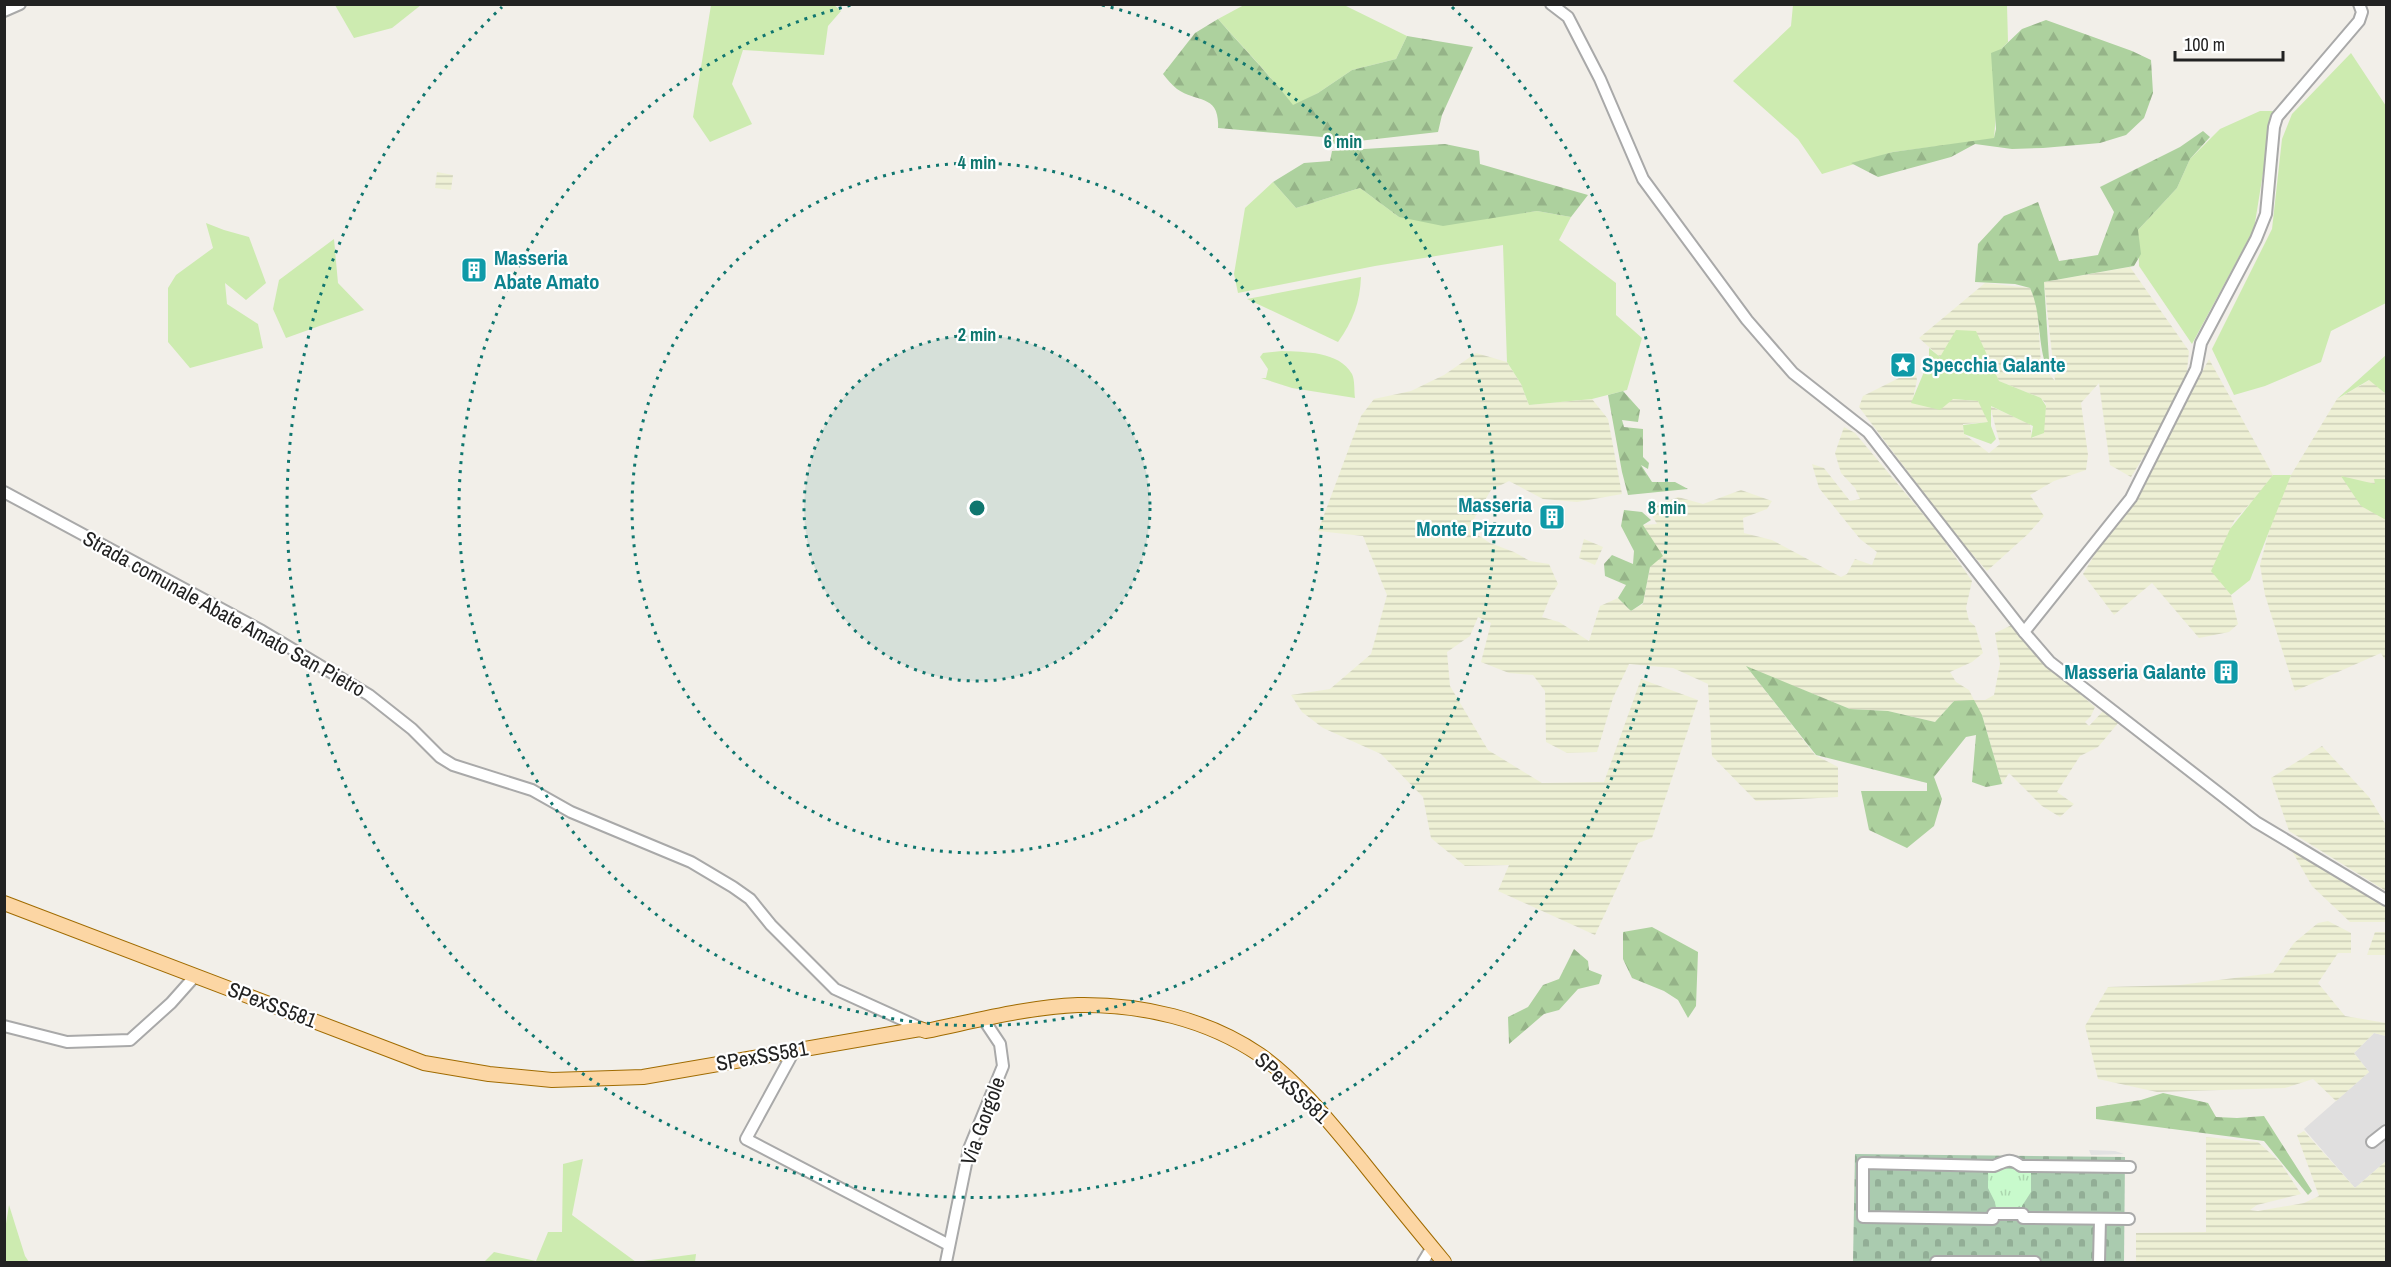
<svg xmlns="http://www.w3.org/2000/svg" width="2391" height="1267" font-family="'Archivo Narrow',sans-serif">
  <style>
    .residential { fill: #e0dfdf }
    .farmland { fill: url(#farmland-rules) }
    .grass { fill: #cdebb0 }
    .forest { fill: url(#forest-firs) }
    .cemetery { fill: url(#cemetery-stones) }
    .park { fill: url(#park-tufts) }
    .parking { fill: #e2e2e2 }
    .lines { fill: none; stroke-linecap: round; stroke-linejoin: round }
    .minor-casing { stroke: #a9a9a9; stroke-width: 14 }
    .major-casing { stroke: #a06b00; stroke-width: 16 }
    .minor { stroke: #fff; stroke-width: 10 }
    .major { stroke: #fcd6a4; stroke-width: 14 }
    .ring { fill: none; stroke: #0f766e; stroke-width: 3; stroke-dasharray: 3 6 }
    .labels { text-anchor: middle; stroke-width: 4.5; stroke-linejoin: round; paint-order: stroke }
    .culture-label { font-size: 21px; font-weight: bold; fill: #0d838f; stroke: #fff; text-anchor: start }
    .street-label { font-size: 21px; fill: #222; stroke: #fff }
    .centre { fill: #0f766e; stroke: #fff; stroke-width: 3 }
    .ring-label { font-size: 18px; text-anchor: middle; font-weight: bold; fill: #0f766e; stroke: #fff; stroke-width: 4.5; stroke-linejoin: round; paint-order: stroke }
  </style>
  <defs>
    <pattern id="farmland-rules" width="6" height="5" patternUnits="userSpaceOnUse" patternTransform="scale(1.5)"><rect width="6" height="5" fill="#eef0d5"/><path d="M0 2.5h6" fill="none" stroke="#ccceb7"/></pattern>
    <pattern id="forest-firs" width="22" height="20" patternUnits="userSpaceOnUse" patternTransform="scale(1.5)"><rect width="22" height="20" fill="#add19e"/><path d="M5 1l3.5 6h-7zM16 11l3.5 6h-7z" fill="#95b388"/></pattern>
    <pattern id="cemetery-stones" width="16" height="16" patternUnits="userSpaceOnUse" patternTransform="scale(1.5)"><rect width="16" height="16" fill="#aacbaf"/><path d="M2 7V4a2 2 0 0 1 4 0v3zM10 15v-3a2 2 0 0 1 4 0v3z" fill="#92ae96"/></pattern>
    <pattern id="park-tufts" width="24" height="20" patternUnits="userSpaceOnUse" patternTransform="scale(1.5)"><rect width="24" height="20" fill="#c8facc"/><path d="M3 7l-1-3M5 7V3M7 7l1-3M15 17l-1-3M17 17v-4M19 17l1-3" fill="none" stroke="#acd6af"/></pattern>
  </defs>
  <rect width="100%" height="100%" fill="#f2efe9"/>
  <path class="residential" d="M2374,1033l12,3v98l-3,3 3,4v20l-31,27 -51,-59 65,-57 -15,-19z"/>
  <g class="farmland">
    <path d="M437,172l16,3 -2,15 -16,-2z"/>
    <path d="M2130,267l59,84 -4,39 -54,87 -21,-12 -11,-82 -18,20 7,52 -2,15 -32,11 -24,14 14,21 -16,18 -41,37 -29,-33 -99,-131 4,-11 52,-26 2,10 -5,23 41,-4 25,2 11,21 -26,2 1,10 25,19 11,-9 -10,-38 40,18 2,14 11,-5 3,-29 -5,-6 -42,-17 -11,-21 -48,-3 -21,-19 66,-55 45,5 7,15 4,61 14,17 -11,-99z"/>
    <path d="M1476,353l31,9 14,22 8,21 63,-6 16,20 14,75 -45,8 -34,-3 -34,-18 -18,9 -23,39 22,14 24,9 16,9 19,3 9,20 -8,13 -8,20 17,5 30,19 11,-35 18,-8 13,13 12,-7 7,-37 -7,-42 14,-1 -9,-15 30,-12 25,7 38,-14 31,11 -5,8 -24,9 1,15 28,7 69,37 6,-3 8,-15 17,6 5,-13 -17,-13 -41,-51 -7,-24 12,4 26,33 10,-2 -5,-11 -14,-15 -6,-20 9,-26 11,6 83,99 34,49 -6,27 3,13 6,5 8,27 -11,9 -22,10 6,10 13,8 5,10h11l9,-5 6,-31 -5,-31 17,-8 21,28 62,54 -4,9 -6,6 4,4 14,-15 16,11 -21,25 -18,9 -23,36 17,12 -14,13 -18,-11 -33,-33 -7,11 -20,-69 -28,-14 -19,21 -47,-11 -38,-2 -103,-42 68,88 23,12v30l-82,4 -44,-45 -4,-72 -35,-16 -44,-4 -16,34 -16,54 -30,1 -21,-11 -1,-51 -12,-16 -24,-2 -28,-11 10,-39 -13,-6 -8,19 -23,16 3,34 38,64 54,33 62,-1 37,-103 57,21 -46,138 -14,5 -43,92 -97,-44 11,-26 -44,1 -34,-28 -8,-41 -42,-43 -58,-26 -21,-16 -11,-17 39,-6 41,-35 16,-59 -24,-59 -45,-5 43,-115 13,-17 37,-8 33,-16z"/>
    <path d="M2209,359l64,116 -14,19 -25,27 -22,49 19,25 7,29 -9,8 -30,6 -47,-55 -38,32 -31,-41 100,-166z"/>
    <path d="M2370,380l16,14v268l-5,-9 -86,38 -30,-96 -5,-30 14,-53 17,-37 46,-76z"/>
    <path d="M1584,539l19,8 -8,18 -16,-7z"/>
    <path d="M2322,746l47,51 17,28v66l-97,-60 -18,-53z"/>
    <path d="M2292,851l94,53v18h-36l-38,-36z"/>
    <path d="M2328,921l23,12v20h-13l-20,30 27,33 41,7v13l-12,-3 -20,20 15,19 -33,29 -23,-22 -28,9 -128,4 -59,-13 -13,-53 23,-39 72,-2 93,-12 21,-30 24,-20z"/>
    <path d="M2375,932h11v23h-19z"/>
    <path d="M2304,1131l51,57 31,-27v101h-250v-29l70,-1v-95l52,5 22,20 21,32 -44,11 -7,5 8,1 46,-8 15,-7 -22,-61z"/>
  </g>
  <g class="grass">
    <path d="M833,4l8,7 -13,15 -4,29 -81,-5 -11,34 20,40 -42,18 -17,-25 18,-112z"/>
    <path d="M335,5h86l-29,23 -38,10z"/>
    <path d="M1244,5h100l63,31 -11,23 -44,11 -34,23 -25,13c-22,-31 -50,-58 -75,-87z"/>
    <path d="M1793,5h214l1,37 -7,7 -7,90 -101,13 -71,22 -24,-35 -65,-58 58,-55z"/>
    <path d="M2351,53l35,53v197l-55,28 -10,31 -56,24 -31,9 -22,-46 60,-120 10,-90 10,-25z"/>
    <path d="M2260,111h13l-19,118 -62,115 -53,-78 -1,-36 39,-42 13,-29 30,-30z"/>
    <path d="M1273,182l23,26 64,-20 39,29h92l46,-6 34,6 -12,23 57,43v32l26,23 -15,52 -35,9 -63,6 -8,-21 -14,-22 -4,-117 -128,21 -137,27 -4,-19 11,-66z"/>
    <path d="M206,223l18,7 25,7 17,46 -20,17 -21,-17 2,21 31,20 5,24 -73,20 -22,-26v-54l8,-13 37,-27z"/>
    <path d="M334,239l4,44 26,27 -78,28 -13,-29 6,-29z"/>
    <path d="M1361,277c-1,25 -8,44 -23,65l-91,-43z"/>
    <path d="M1956,330l20,1 23,50 42,17 5,8 -2,27 -13,5 2,-12 -42,-20v20l5,13 -5,5 -27,-10 -1,-9 25,-3 -10,-21 -25,-2 -13,11 -29,-7 18,-43v-12l11,9z"/>
    <path d="M1282,351c22,1 57,0 70,23 3,6 2,17 3,24l-63,-10 -31,-10h5l2,-9 -8,-12 3,-4z"/>
    <path d="M2386,355v39l-17,-14 -32,19z"/>
    <path d="M2273,475h18l-41,105 -19,15 -20,-24 19,-42z"/>
    <path d="M2341,476l34,8 -1,-5h12v41l-25,-14z"/>
    <path d="M583,1159l-11,56 64,47 60,-8 -1,8h-211l10,-10 42,9 12,-29h14l1,-68z"/>
    <path d="M9,1205l16,51 4,6h-24v-32z"/>
  </g>
  <g class="forest">
    <path d="M1218,19c25,29 52,56 75,86l25,-12 34,-23 44,-11 11,-23 66,11 -31,68 -4,17 -106,12 -10,-7 -104,-9c2,-34 -21,-25 -41,-39 -5,-4 -10,-10 -14,-15l32,-41z"/>
    <path d="M2046,20l86,31 19,9 2,33 -9,25 -18,17 -26,8 -57,5 -31,1 -37,-5 -24,13 -73,20 -27,-14 42,-11 101,-14 2,-9 -5,-76 10,-4 21,-20z"/>
    <path d="M2203,131l7,6 -20,22 -13,29 -39,42 3,24 -7,12 -90,16 6,93c-14,-27 -7,-59 -20,-87l-15,-4 -40,-2 3,-38 26,-28 34,-14 21,59 39,-6 16,-43 -14,-25 80,-40z"/>
    <path d="M1445,144l34,7 1,13 108,31 -17,22 -34,-6 -94,15 -44,-9 -39,-29 -64,20 -23,-26 31,-19 26,-2 2,-10z"/>
    <path d="M1623,391l17,19 -2,12 -16,-2 2,7 19,2v28l6,6 -1,6 -7,-4 11,17h23l13,7 -60,6 -6,-23 -14,-77z"/>
    <path d="M1624,510l18,2 9,8 -8,5 20,31 -13,11 -7,36 -12,8 -13,-13 8,-13 -21,-9 -1,-12 8,-9 21,9 1,-13 -13,-25z"/>
    <path d="M1746,666l104,43 38,2 47,11 19,-21 20,-1 8,15 20,69 -16,3 -14,-5 4,-47 -10,2 -32,40 8,22 -8,27 -27,22 -38,-18 -8,-39h66v-8l-111,-28z"/>
    <path d="M1652,927l46,25 -2,54 -8,12 -10,-18 -14,-9 -32,-13 -9,-19v-27z"/>
    <path d="M1574,949l14,12 1,9 13,5 -3,9 -21,5 -19,21 -15,4 -35,30 -1,-27 20,-10 15,-22 16,-6z"/>
    <path d="M2163,1093l45,10 8,14 21,1 27,-2 48,75 -4,4 -44,-54 -168,-22v-12l45,-7z"/>
  </g>
  <path class="cemetery" d="M1855,1154l270,3 -1,105h-271z"/>
  <path class="park" d="M1988,1168l43,1v23l-9,14v6h-26l-1,-10 -7,-14z"/>
  <path class="parking" d="M2089,1150l26,1 9,3 -33,1z"/>
  <g class="lines">
    <defs>
      <g id="minor">
        <path d="M1551,4l17,13 32,62 43,100 104,141 46,53 75,59 156,200 26,30 206,160 130,78"/>
        <path d="M4,11l16,-7"/>
        <path d="M4,492l258,139 107,64 43,34 28,28 13,8 79,25 39,22 120,50 42,25 17,12 21,26 64,64 88,40"/>
        <path d="M2024,632l107,-134 65,-129 5,-26 55,-104 10,-25 8,-87 3,-10 82,-96 3,-9 -3,-8"/>
        <path d="M4,1026l63,16 63,-2 41,-37 24,-27"/>
        <path d="M794,1051l-48,88 203,106"/>
        <path d="M2372,1142l14,-11"/>
        <path d="M2129,1219l-106,-1v-4h-30v5l-130,-2v-54l131,3c12,-5 16,-9 27,0l109,1"/>
        <path d="M946,1262l23,-113 34,-83 -3,-22 -16,-24"/>
        <path d="M1423,1262l9,-15"/>
        <path d="M1936,1262h99"/>
        <path d="M2099,1262l1,-43"/>
      </g>
      <path id="major" d="M4,903l420,160 65,11 63,6 91,-3 277,-48 6,2c49,-10 102,-24 152,-26 64,-1 129,14 182,50 38,27 71,69 101,105 27,34 55,68 83,102"/>
    </defs>
    <use href="#minor" class="minor-casing"/>
    <use href="#major" class="major-casing"/>
    <use href="#minor" class="minor"/>
    <use href="#major" class="major"/>
  </g>
  <circle cx="977" cy="508" r="173" fill="#0f766e" fill-opacity=".12"/>
  <g class="ring">
    <circle cx="977" cy="508" r="173"/>
    <circle cx="977" cy="508" r="345"/>
    <path d="M1102 5A518 518 0 1 1 852 5"/>
    <path d="M1452 7A690 690 0 1 1 502 7"/>
  </g>
  <defs>
    <symbol id="building-square" viewBox="-11 -11 22 22"><rect x="-9" y="-9" width="18" height="18" rx="4" fill="#0f9aa8" stroke="#fff"/><path d="M-4-6H4V6H1V3H-1V6H-4ZM-2.5-4.3h1.7v1.8h-1.7ZM.8-4.3h1.7v1.8H.8ZM-2.5-1h1.7V.8h-1.7ZM.8-1h1.7V.8H.8Z" fill="#fff"/></symbol>
    <symbol id="sight-square" viewBox="-11 -11 22 22"><rect x="-9" y="-9" width="18" height="18" rx="4" fill="#0f9aa8" stroke="#fff"/><path d="M0-6L1.8-2.2L6-1.7L2.9 1.2L3.7 5.4L0 3.3L-3.7 5.4L-2.9 1.2L-6-1.7L-1.8-2.2Z" fill="#fff"/></symbol>
  </defs>
  <g fill-rule="evenodd">
    <use href="#building-square" x="459" y="255" width="30" height="30"/>
    <use href="#sight-square" x="1888" y="350" width="30" height="30"/>
    <use href="#building-square" x="1537" y="502" width="30" height="30"/>
    <use href="#building-square" x="2211" y="657" width="30" height="30"/>
  </g>
  <g class="labels">
    <g class="culture-label">
      <text x="494" y="265">Masseria<tspan x="494" dy="24">Abate Amato</tspan></text>
      <text x="1922" y="372">Specchia Galante</text>
      <text x="1532" y="512" text-anchor="end">Masseria<tspan x="1532" dy="24">Monte Pizzuto</tspan></text>
      <text x="2206" y="679" text-anchor="end">Masseria Galante</text>
    </g>
    <g class="street-label">
      <text transform="translate(224 614) rotate(29)" y="7">Strada comunale Abate Amato San Pietro</text>
      <text transform="translate(272 1005) rotate(21)" y="7">SPexSS581</text>
      <text transform="translate(762 1056) rotate(-10)" y="7">SPexSS581</text>
      <text transform="translate(1292 1088) rotate(43)" y="7">SPexSS581</text>
      <text transform="translate(983 1121) rotate(-70)" y="7">Via Gorgole</text>
    </g>
  </g>
  <circle cx="977" cy="508" r="9" class="centre"/>
  <g class="ring-label">
    <text x="1343" y="148">6 min</text>
    <text x="977" y="169">4 min</text>
    <text x="977" y="341">2 min</text>
    <text x="1667" y="514">8 min</text>
  </g>
  <rect width="2391" height="1267" fill="none" stroke="#222222" stroke-width="12"/>
  <path d="M2175 51v9h108v-9" fill="none" stroke="#222222" stroke-width="3"/>
  <text x="2184" y="51" font-size="18" fill="#222222" stroke="#ffffff" stroke-width="4.5" paint-order="stroke">100 m</text>
</svg>
